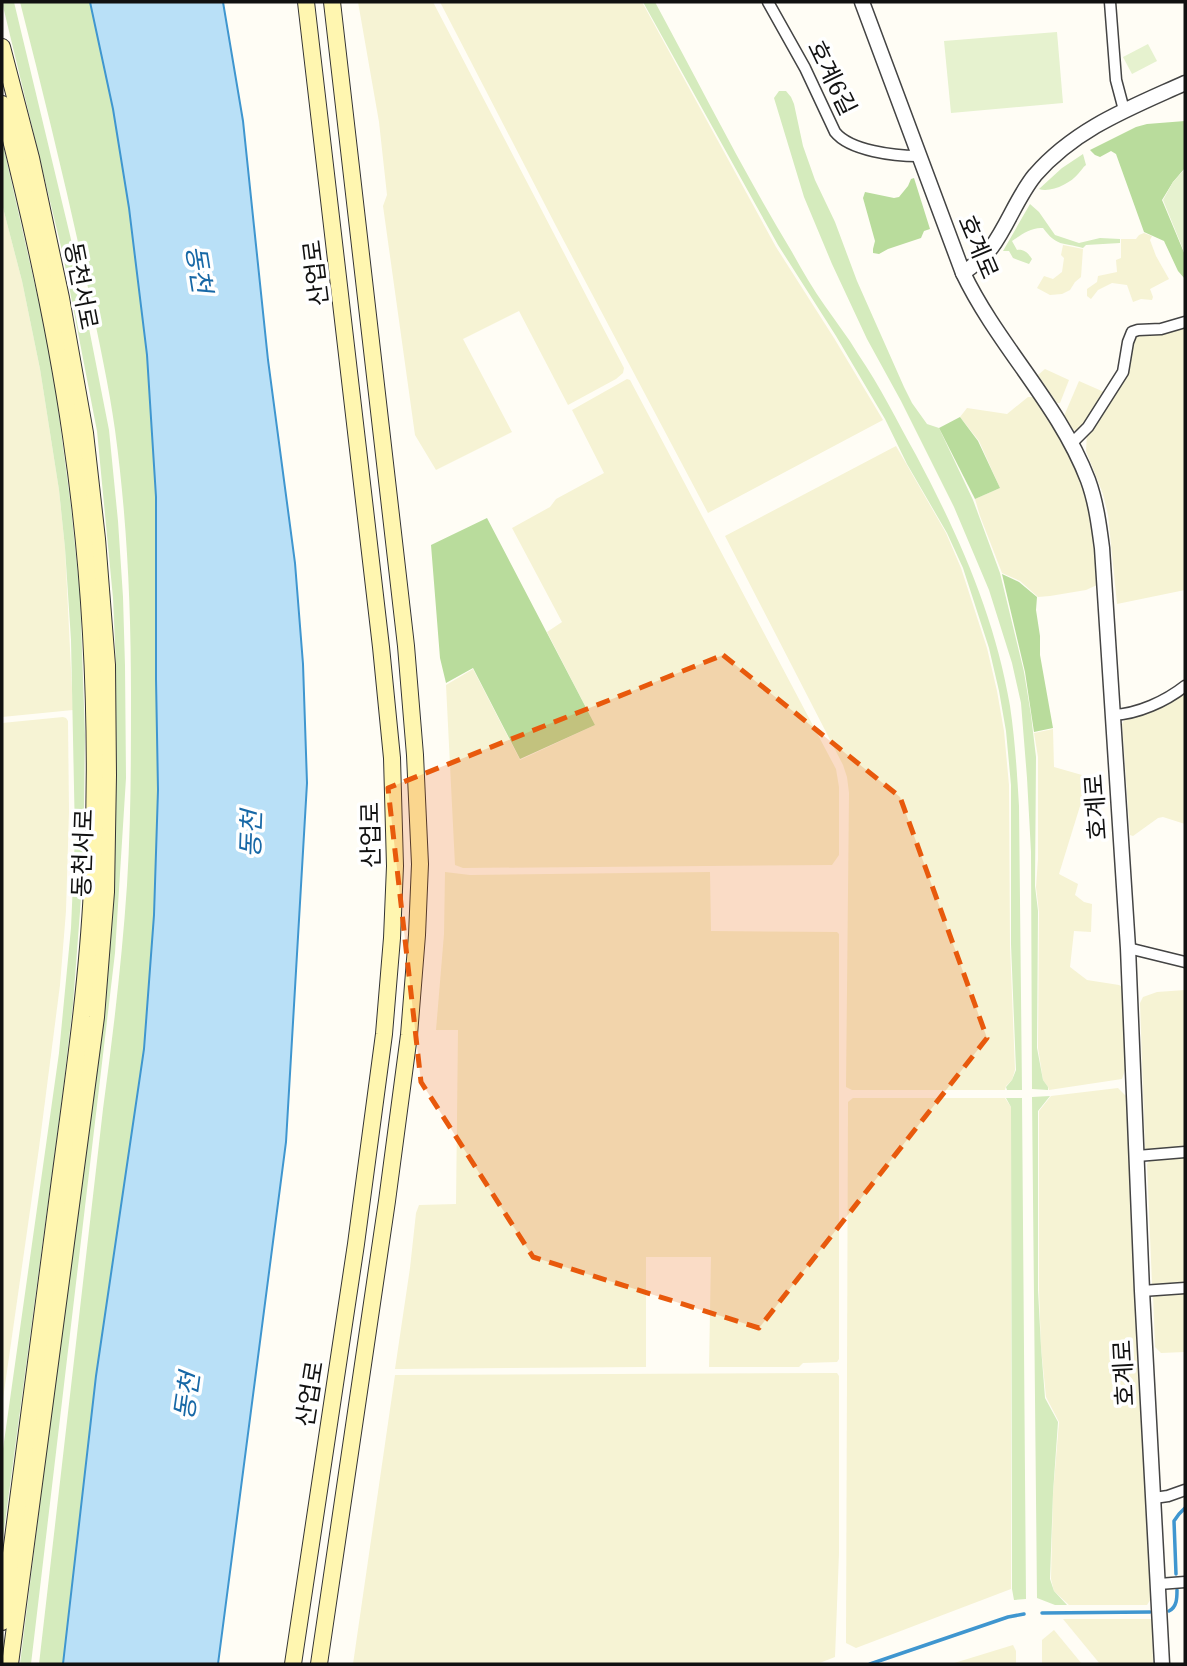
<svg xmlns="http://www.w3.org/2000/svg" width="1187" height="1666" font-family="'Noto Serif','Noto Sans KR',serif">
  <style>
    .farmland { fill: #f6f3d4 }
    .green { fill: #d5ebbd }
    .forest { fill: #b9dc9c }
    .pitch { fill: #e6f2cf }
    .water { fill: #b9e0f7; stroke: #3f96cf; stroke-width: 2 }
    .lines { fill: none; stroke-linecap: round; stroke-linejoin: round }
    .stream { stroke: #3f96cf; stroke-width: 3.5 }
    .minor-casing { stroke: #444; stroke-width: 13 }
    .tertiary-casing { stroke: #444; stroke-width: 17 }
    .secondary-casing { stroke: #333; stroke-width: 18 }
    .minor { stroke: #fff; stroke-width: 10 }
    .tertiary { stroke: #fff; stroke-width: 14 }
    .secondary { stroke: #fff6b0; stroke-width: 16 }
    .marked { fill: #e8590c; fill-opacity: 0.2; stroke: #e8590c; stroke-width: 5; stroke-dasharray: 14 9; stroke-linejoin: round }
    .labels { text-anchor: middle; stroke-width: 7; stroke-linejoin: round; paint-order: stroke }
    .street-label { font-size: 24px; fill: #111; stroke: #fff }
    .water-label { font-size: 26px; font-style: italic; fill: #1768a6; stroke: #fff }
  </style>
  <rect width="100%" height="100%" fill="#fffdf5"/>
  <g class="farmland">
    <path d="M358,2h75l191,366 -1,5 -7,6 -48,26 -49,-94 -56,28 49,93 -76,38 -21,-35 -32,-229 4,-11 -8,-73z"/>
    <path d="M440,2h202l134,245 58,91 49,82 -175,93 -152,-287z"/>
    <path d="M2,204l20,77 18,88 19,121 6,58 8,162 -71,7z"/>
    <path d="M1144,233l8,3 -2,4 6,16 13,23 -19,10 3,8 -1,3 -11,-1 -8,3 -6,-17 -15,-2 -14,7 -7,9 -4,-3v-7l10,-7 1,-6 19,-4 -1,-12 5,-2v-19h15l3,-4z"/>
    <path d="M1063,245l20,4 -2,28 -6,5 -5,8 -8,4 -12,1 -13,-7 7,-12 9,3 9,-7 2,-14 -3,-3z"/>
    <path d="M1185,325v265l-68,14 -9,-89 -5,-21 -17,-43 1,-18 31,-45 15,-52z"/>
    <path d="M1045,369l24,11 -9,23h-3l-19,-28z"/>
    <path d="M627,379l3,1 206,389 3,18v68l-7,10 -369,3 -8,-3 -9,-180 27,-16 47,91 75,-35 -48,-93 15,-10 -50,-94 38,-21 6,-8 48,-26 -32,-63z"/>
    <path d="M1079,381l25,11 -5,13 -22,28 -7,-7 -6,-10z"/>
    <path d="M1028,397h7l31,51 19,46 9,35 3,56 -11,5 -36,6 -12,1 -18,-16 -18,-8 -22,-57 -5,-17 25,-11 -21,-47 -19,-24 7,-9 40,6z"/>
    <path d="M896,446l50,87 15,35 26,80 10,43 7,40 5,54 1,160 5,125 -3,10 -6,6 -1,4h-153l-6,-3 3,-294 -2,-16 -4,-12 -118,-229z"/>
    <path d="M1185,690v134l-22,-7 -5,1 -25,18 -3,-1 -8,-111 4,-7z"/>
    <path d="M63,717l3,1 2,3 1,90 -3,100 -6,74 -21,163 -37,258v-683z"/>
    <path d="M1053,729l1,38 35,10 -30,97 19,10 -3,11 9,7 8,2 -1,28 -17,-1 -4,36 17,13 32,5 3,2 3,68v15l-3,9 -73,11 -1,-3 -5,-7 -5,-32 1,-136 -3,-25 2,-28v-102l-4,-24z"/>
    <path d="M445,872l25,3 240,-3 1,59 126,1 2,2v425l-2,3 -34,1 -4,4h-90l2,-110h-65v110l-251,2 15,-101 6,-55 3,-8 37,-1 2,-174h-22l8,-96z"/>
    <path d="M1185,990v159l-37,3 -3,-4 -5,-145 3,-6 14,-5z"/>
    <path d="M1118,1088l10,10 24,499 -5,8h-78l-15,-14 -3,-12 2,-85 6,-72 -13,-25 -5,-50 -2,-57v-179l12,-15z"/>
    <path d="M853,1098h152l6,9v482l-155,59 -10,-5 2,-541z"/>
    <path d="M1185,1155v130l-30,2 -3,-3 -5,-120 4,-5z"/>
    <path d="M1185,1290v62l-24,1 -6,-6 -2,-52z"/>
    <path d="M837,1373l2,3v177l-4,104 -18,7h-464l42,-289z"/>
    <path d="M1063,1619h89l1,45h-53z"/>
    <path d="M1054,1630l28,34h-40v-24z"/>
    <path d="M1013,1645l3,6v13h-65z"/>
  </g>
  <g class="green">
    <path d="M2,2h12l60,250 35,178 9,91 5,76 2,69 1,112 -11,175 -84,711h-11l46,-370 46,-403 4,-112v-113l-3,-68 -16,-167 -34,-176z"/>
    <path d="M20,2h70l23,107 16,99 18,147 9,142v182l2,111 -4,125 -10,134 -48,327 -33,288h-24l64,-555c10,-74 19,-149 24,-224 4,-63 4,-127 4,-191 0,-88 -4,-176 -16,-264 -6,-44 -16,-88 -25,-133 -21,-99 -45,-197 -70,-295z"/>
    <path d="M643,2h12c45,83 88,169 137,250 10,18 21,37 33,54 11,16 23,31 33,48 22,32 39,67 58,101 42,79 79,161 94,251 5,33 7,67 9,100l3,284h-15l-1,-3 6,-7 4,-10 -5,-126v-159l-5,-54 -7,-40 -10,-43 -26,-80 -16,-35 -40,-69 -22,-45 -49,-83 -58,-91z"/>
    <path d="M779,91h7l5,6 3,7 9,42 12,34 20,42 22,59 47,106 8,16 15,21 12,4 34,72 27,73 24,99 7,43 5,42 -1,129 3,25 -1,137 6,32 5,7v3l-16,-1 -1,-237 -4,-74 -6,-75 -9,-40 -23,-73 -35,-83 -53,-106 -34,-62 -35,-75 -28,-67 -30,-99z"/>
    <path d="M2,140l42,185 12,68 15,114 9,87 5,141 -2,137 -10,132 -10,87 -61,454v-89l57,-403 12,-125 4,-92 -4,-196 -6,-92 -6,-58 -19,-121 -18,-88 -20,-77z"/>
    <path d="M1083,154l3,11c-3,2 -5,6 -8,9 -7,9 -27,19 -39,15l23,-21z"/>
    <path d="M1030,204l9,8 16,23 24,8 21,-5 20,1v4l-34,2 -3,3c-21,-6 -26,-1 -40,-20 -12,-1 -22,7 -31,13l5,9c7,-1 11,3 15,9l-3,5 -16,-6 -4,-7h-6z"/>
    <path d="M1050,1096l-12,15v179l3,57 4,51 13,24 -5,71 -3,86 4,12 13,14h-12l-18,-7 -5,-501z"/>
    <path d="M1006,1098h16l4,501 -12,1 -2,-11 -1,-482z"/>
  </g>
  <g class="forest">
    <path d="M1185,121v47l-12,14 -11,18 23,55v24l-7,-8 -14,-30 -20,-9 -28,-78 -5,-3 -11,6 -5,-2 -5,-5 46,-23 11,-3z"/>
    <path d="M914,178l16,51 -6,2 -3,7 -33,11 -9,5 -6,-1v-4l2,-8 -12,-43 2,-6 29,6 5,-1 9,-11 3,-7z"/>
    <path d="M960,417l18,24 22,47 -25,11 -36,-71z"/>
    <path d="M487,518l108,207 -75,34 -47,-91 -27,15 -6,-25 -9,-113z"/>
    <path d="M1002,574l17,8 18,15 -1,13 4,26v19l13,73 -19,4 -9,-60z"/>
  </g>
  <g class="pitch">
    <path d="M1057,32l6,71 -112,10 -7,-72z"/>
    <path d="M1148,44l9,17 -25,13 -9,-17z"/>
    <path d="M1185,169v85l-22,-54 10,-18z"/>
  </g>
  <path class="water" d="M90,2h133l20,119 25,239 27,203 8,101 4,119 -21,359 -68,522h-155l33,-288 48,-327 10,-134 4,-125 -2,-111v-182l-9,-142 -18,-147 -16,-99z"/>
  <g class="lines">
    <g class="stream">
      <path d="M1176,1574l-2,-53 5,-7 6,-6"/>
      <path d="M1169,1611c8,-4 8,-13 8,-21"/>
      <path d="M1042,1613l108,-1"/>
      <path d="M870,1664l138,-47 16,-3"/>
    </g>
    <defs>
      <g id="minor">
        <path d="M768,2l37,66 30,64c15,19 60,24 83,24"/>
        <path d="M1110,2l6,78 8,30"/>
        <path d="M1071,444l17,-17 35,-55 5,-30 4,-10 6,-2 23,-1 24,-7"/>
        <path d="M1113,715c25,-1 53,-14 72,-29"/>
        <path d="M1128,948l57,14"/>
        <path d="M1137,1156l48,-4"/>
        <path d="M1142,1291l43,-3"/>
        <path d="M1154,1498l14,-2 17,-6"/>
        <path d="M1159,1584l26,-2"/>
      </g>
      <g id="tertiary">
        <path d="M862,2l101,271c35,73 96,131 125,207 8,22 11,45 14,68l26,400 14,343 20,373"/>
        <path d="M963,273c10,-7 20,-15 28,-25 17,-23 26,-51 44,-73 41,-47 95,-67 150,-92"/>
      </g>
      <g id="secondary">
        <path d="M2,47l29,111 30,140 24,135 12,106 10,126 1,110 -2,117 -10,125 -86,647"/>
        <path d="M2,104c28,110 53,220 69,332 22,149 28,302 21,453 -5,100 -20,199 -33,298 -19,145 -38,290 -57,435"/>
        <path d="M293,1664l63,-420 28,-210 8,-96 3,-72 -3,-108 -11,-111 -75,-645"/>
        <path d="M319,1664l68,-463 22,-166 8,-100 3,-71 -5,-109 -9,-109 -74,-644"/>
      </g>
    </defs>
    <use href="#minor" class="minor-casing"/>
    <use href="#tertiary" class="tertiary-casing"/>
    <use href="#secondary" class="secondary-casing"/>
    <use href="#minor" class="minor"/>
    <use href="#tertiary" class="tertiary"/>
    <use href="#secondary" class="secondary"/>
  </g>
  <path class="marked" d="M723,655l177,142 87,241 -228,290 -226,-71 -112,-175 -33,-294z"/>
  <g class="labels">
    <g class="street-label">
      <text transform="translate(832 78) rotate(64)" y="8">호계6길</text>
      <text transform="translate(978 247) rotate(67)" y="8">호계로</text>
      <text transform="translate(316 273) rotate(-97)" y="8">산업로</text>
      <text transform="translate(81 286) rotate(79)" y="8">동천서로</text>
      <text transform="translate(1096 807) rotate(-94)" y="8">호계로</text>
      <text transform="translate(371 835) rotate(-91)" y="8">산업로</text>
      <text transform="translate(83 853) rotate(-88)" y="8">동천서로</text>
      <text transform="translate(1124 1373) rotate(-93)" y="8">호계로</text>
      <text transform="translate(310 1394) rotate(-81)" y="8">산업로</text>
    </g>
    <g class="water-label">
      <text transform="translate(199 269) rotate(81)" y="9">동천</text>
      <text transform="translate(251 834) rotate(-88)" y="9">동천</text>
      <text transform="translate(187 1396) rotate(-82)" y="9">동천</text>
    </g>
  </g>
  <rect width="1187" height="1666" fill="none" stroke="#111111" stroke-width="7"/>
</svg>
